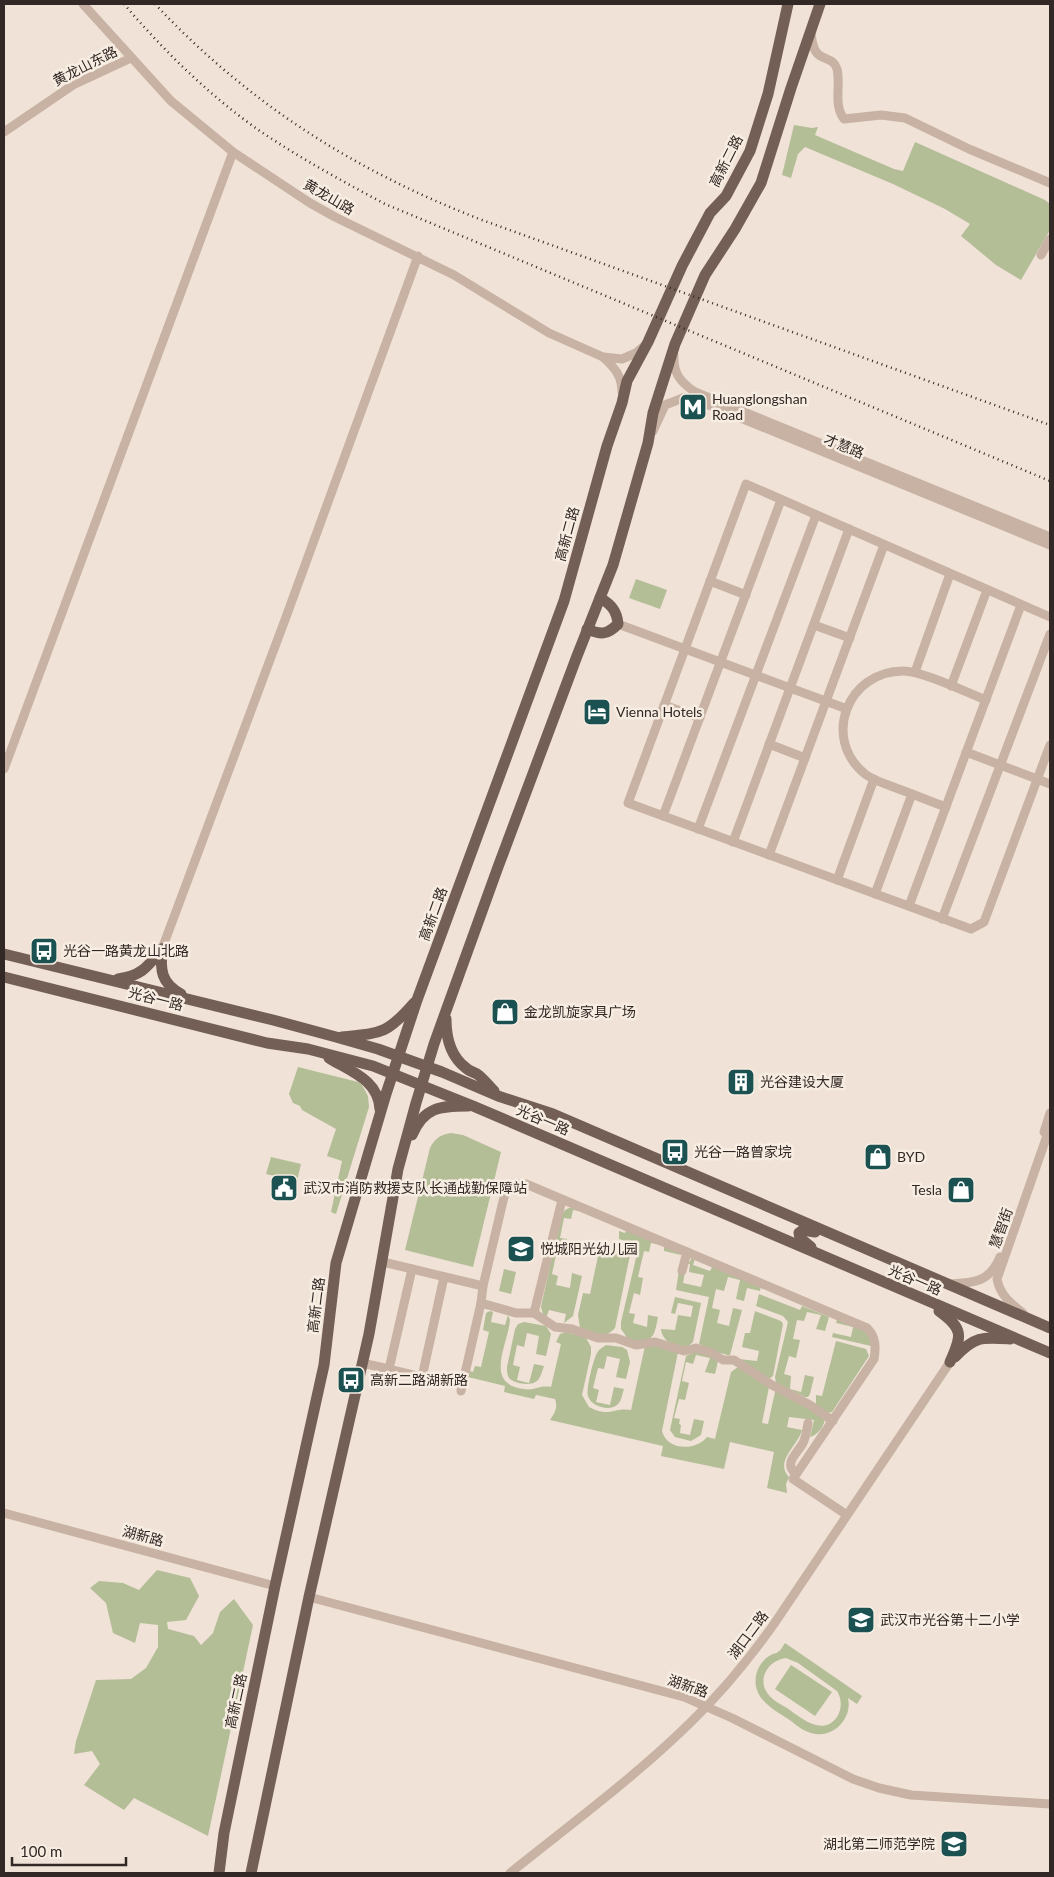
<svg xmlns="http://www.w3.org/2000/svg" width="1054" height="1877" font-family="Lato,'Noto Sans SC',sans-serif">
  <style>
    .green { fill: #b3be97; fill-rule: evenodd }
    .lines { fill: none; stroke-linecap: round; stroke-linejoin: round }
    .minor { stroke: #c7b2a3; stroke-width: 9 }
    .major { stroke: #745f56; stroke-width: 11 }
    .rail { stroke: #322825; stroke-width: 2.5; stroke-dasharray: 1 4; stroke-linecap: butt }
    .labels { text-anchor: middle; stroke-width: 5; stroke-linejoin: round; paint-order: stroke }
    .street-label { font-size: 14px; fill: #322825; stroke: #f8ede2 }
    .poi-label { font-size: 14px; fill: #322825; stroke: #f8ede2; text-anchor: start }
  </style>
  <rect width="100%" height="100%" fill="#f0e2d7"/>
  <g class="green">
    <path d="M794,125l18,3 6,-1 -3,8 79,34 9,2 12,-29 130,58 5,4v26l-29,50 -25,-15 -35,-29 9,-12 -25,-15 -52,-25 -88,-37 -7,7 -7,24 -9,-3z"/>
    <path d="M636,579l31,11 -7,19 -31,-11z"/>
    <path d="M298,1067l60,15 4,3 6,11 1,11 -33,107 -5,-2 11,-51 -15,-5 9,-27 -34,-19 -2,-4 -7,-3 -4,-9z"/>
    <path d="M451,1133l12,2 38,17 -28,115 -68,-17 25,-102c5,-10 10,-13 21,-15z"/>
    <path d="M271,1157l30,7 -4,17 -31,-7z"/>
    <path d="M569,1208h5l14,5 -15,-3 -2,9 -7,-1 -4,20 7,1 -4,17 -7,-1 -4,19 6,2 -2,9 14,3 2,-15 10,3 -9,40 -9,7 2,-9 -17,-4 -3,8 -3,-4 -2,-7 20,-91 4,-6z"/>
    <path d="M626,1230l56,22 -1,3 -17,-4v-5l-13,-3 -2,9 -5,-1 -6,26 5,1 -3,17 -6,-2 -5,20 6,1 -2,9 14,4 1,-12 10,2c-4,22 -6,27 -30,22l-7,-10v-7l18,-77 -20,-6v-8l6,2z"/>
    <path d="M601,1242l24,6 5,7 -15,73c-10,12 -22,5 -35,0l-2,-13 5,-22 7,1z"/>
    <path d="M692,1258l3,1 -2,6 17,6 3,-6 48,20 -1,6 -13,-3 -3,13 -8,-2 4,-19 -12,-3 -4,14 -8,-2 -4,19 8,2 -3,13 12,3 4,-18 9,2 -12,45c-4,1 -27,-9 -31,-11l10,-47 -33,-7 3,-20 6,1 -2,12 18,4 3,-12 -15,-3 1,-8h-2z"/>
    <path d="M504,1269l12,3 -5,22 -12,-3z"/>
    <path d="M759,1294l41,16 2,-4 27,11 -4,14 -9,-2 5,-14 -14,-3 -3,9 -7,-1 -4,19 7,1 -4,18 -7,-2 -5,18 7,2 -1,13 11,3 4,-17 9,2 -4,17 -2,3h-3l-29,-14 -1,-6 13,-55 -5,-6 -27,-10z"/>
    <path d="M675,1297l26,6 -8,39c-10,12 -31,1 -32,-13l14,1 3,-15 13,2 2,-11 -15,-3 -3,11 -4,-1z"/>
    <path d="M490,1311l3,1 -2,10 14,3 3,-10 2,5c-2,25 -27,64 14,69 11,2 14,-4 27,-2l10,-43 -5,-2 4,-8 6,-2 20,6 5,9v7l-9,41 7,12c21,11 24,0 42,3l14,-64 9,-1 24,7 -16,79c5,20 34,20 45,6l8,2 16,-67 7,-5 31,20 -7,36 6,1 7,-32 4,-2 46,29c-1,7 -7,16 -15,18l4,-17 -25,-3 -2,10 15,3c-4,16 -28,31 -13,47l-3,7 1,9 -20,-5 7,-36 -44,-10 -6,27 -63,-13 2,-10 -113,-26c5,-8 8,-12 5,-21l-19,-4 -2,4 -30,-7 1,-6 -37,-9 2,-6 3,1 2,-6 6,1 8,-35 -6,-2 3,-17z"/>
    <path d="M755,1311l26,10 2,3 -10,52 -4,3 -30,-20 18,2 2,-10 -17,-4 3,-14h5z"/>
    <path d="M837,1319l29,11 4,4 1,12 -39,-9 1,-4 18,4 2,-10 -17,-4z"/>
    <path d="M524,1322l22,4 5,8 -5,22 -10,-2 3,-18 -12,-3 -3,14 -7,-2 -4,20 7,2 -3,13 12,3 5,-19 10,2c-2,5 -3,11 -7,15 -6,5 -21,3 -27,-2 -3,-3 -3,-8 -3,-12l8,-38 3,-5z"/>
    <path d="M836,1341l30,8 3,7 -37,56 -5,1 -11,-8v-10l6,1z"/>
    <path d="M606,1345l16,2 5,3 3,12 -4,17 -10,-2 4,-18 -13,-3 -3,13 -6,-1 -5,20 6,2 -3,12 14,3 4,-18 10,2c-2,5 -2,11 -6,15 -7,8 -27,3 -30,-8 -2,-7 5,-36 9,-43 2,-4 5,-5 9,-8z"/>
    <path d="M695,1352l16,3 7,6 -3,13 -10,-2 5,-14 -14,-3 -3,9 -7,-2 -4,19 7,2 -4,17 -6,-1 -5,19 6,1 -1,5 2,1 -1,8 10,2 4,-16 10,2 -3,14 -10,6 -16,-4 -5,-7 16,-74z"/>
    <path d="M157,1570l33,8 9,18 -13,24 -19,2 1,7 26,7 7,9 12,-12 7,-21 14,-13 19,26 -45,211 -74,-38 -10,12 -40,-25 16,-21 -8,-13 -18,3 2,-13 20,-61 35,-1 15,-11 12,-21v-22l-18,-2 -5,20 -22,-10 -7,-30 -16,-15 9,-7 24,2 16,7z"/>
    <path d="M785,1643l77,53 -5,8 -9,-6c5,21 -16,42 -37,35 -7,-2 -14,-7 -20,-12 -16,-11 -39,-21 -35,-45 1,-8 8,-18 15,-21 2,-2 5,-1 7,-3 3,-2 5,-6 7,-9zM786,1658l12,5 39,28c5,8 5,18 0,26 -14,20 -36,1 -50,-9 -7,-4 -17,-9 -21,-17 -8,-15 4,-31 20,-33z"/>
    <path d="M791,1665l41,27 -17,24 -40,-27z"/>
  </g>
  <g class="lines">
    <g class="minor">
      <path d="M83,4l88,97 62,51 77,51 25,14 119,58 95,58 54,24 19,2 14,-6 7,-6"/>
      <path d="M811,34c1,7 2,17 8,21 7,5 15,4 18,14 4,16 -4,36 7,50l37,-4 24,3 64,31 81,34"/>
      <path d="M4,132l69,-47 58,-27"/>
      <path d="M1041,255l9,-16"/>
      <path d="M674,355c-1,18 6,27 21,37l355,145"/>
      <path d="M603,357c12,11 19,19 19,35"/>
      <path d="M653,431l12,-26 18,-7h9l358,147"/>
      <path d="M710,581l36,14"/>
      <path d="M1050,617l-304,-133 -118,319 343,126 13,-7 66,-177"/>
      <path d="M618,624l229,85"/>
      <path d="M814,625l36,13"/>
      <path d="M915,672l35,-98"/>
      <path d="M951,686l36,-96"/>
      <path d="M664,705l36,13"/>
      <path d="M769,744l36,14"/>
      <path d="M966,752l84,32"/>
      <path d="M4,769l229,-617"/>
      <path d="M946,807c-17,-6 -33,-13 -50,-19 -10,-4 -22,-7 -31,-14 -44,-36 -17,-103 38,-103 19,0 63,21 83,29"/>
      <path d="M663,816l118,-316"/>
      <path d="M698,829l118,-314"/>
      <path d="M733,842l116,-313"/>
      <path d="M769,855l115,-310"/>
      <path d="M837,880l37,-101"/>
      <path d="M875,894l37,-100"/>
      <path d="M909,906l112,-301"/>
      <path d="M942,919l108,-285"/>
      <path d="M162,949l124,-332 132,-361"/>
      <path d="M1044,1132l6,-19"/>
      <path d="M383,1262l100,24 21,-89c5,-10 9,-14 22,-13l341,144c9,9 9,19 7,31l-81,120 54,36"/>
      <path d="M412,1269l-23,100 33,8 22,-100"/>
      <path d="M682,1271l5,-19"/>
      <path d="M950,1284c24,-1 40,-2 50,-27"/>
      <path d="M481,1303l35,10h18l28,-113"/>
      <path d="M534,1313l21,14 17,2 26,9h18l20,7 19,-3 29,9 12,-3 16,5 11,7h11l38,25 38,20 23,16"/>
      <path d="M1023,1313c-12,-9 -23,-18 -26,-34l53,-152"/>
      <path d="M362,1363l27,6"/>
      <path d="M461,1391l20,-88 2,-17"/>
      <path d="M796,1474c-13,-11 1,-20 7,-31 3,-6 4,-14 5,-20"/>
      <path d="M4,1513l271,73"/>
      <path d="M309,1597l375,100 48,21 121,61 26,9 32,7 139,9"/>
      <path d="M510,1873c61,-49 125,-96 181,-151 31,-30 58,-63 83,-98l176,-262"/>
    </g>
    <g class="major">
      <path d="M587,629c14,6 20,6 31,-5 -1,-13 -7,-20 -18,-26"/>
      <path d="M162,949c-2,21 -1,34 19,45"/>
      <path d="M4,954l269,66 63,17 42,12 64,23 56,24 55,18 497,214"/>
      <path d="M4,977l263,66 41,6 65,17 100,40 577,247"/>
      <path d="M118,979c24,-3 30,-13 44,-30"/>
      <path d="M446,1019c0,19 4,37 20,49 3,3 7,4 11,6 6,4 11,11 17,17"/>
      <path d="M342,1037c40,-4 45,-3 72,-34"/>
      <path d="M329,1058c23,14 49,22 51,51"/>
      <path d="M412,1135c12,-28 28,-29 56,-29"/>
      <path d="M811,1247l-11,-9 -1,-5 4,-3 12,2"/>
      <path d="M939,1311c25,18 23,25 11,51"/>
      <path d="M955,1357c20,-21 27,-20 55,-18"/>
      <path d="M219,1873l5,-40 51,-247 49,-221 12,-102 50,-169 31,-94 147,-399 43,-155 15,-43 5,-22 21,-39 34,-76 28,-53 16,-17 24,-45 18,-57 20,-90"/>
      <path d="M251,1873l58,-276 60,-263 29,-165 18,-66 18,-59 64,-177 79,-211 36,-91 35,-122 5,-30 22,-69 30,-69 30,-46 26,-46 30,-95 29,-84"/>
    </g>
    <g class="rail">
      <path d="M124,4c39,46 84,90 133,125 41,28 85,52 128,75l665,277"/>
      <path d="M155,4c94,100 200,167 327,216l568,205"/>
    </g>
  </g>
  <defs>
    <symbol id="metro-square" viewBox="-11 -11 22 22"><rect x="-9" y="-9" width="18" height="18" rx="4" fill="#1c5152" stroke="#f8ede2"/><path d="M-5.5 5V-5H-3L0 0L3-5H5.5V5H3V-.5L0 4L-3-.5V5Z" fill="#fff"/></symbol>
    <symbol id="hotel-square" viewBox="-11 -11 22 22"><rect x="-9" y="-9" width="18" height="18" rx="4" fill="#1c5152" stroke="#f8ede2"/><path d="M-6-4.5h1.5V1H6V5H4.5V3h-9V5H-6ZM-4 0a1.8 1.8 0 1 1 3.6 0ZM.5 0V-2.5h3Q6-2.5 6 0Z" fill="#fff"/></symbol>
    <symbol id="bus-square" viewBox="-11 -11 22 22"><rect x="-9" y="-9" width="18" height="18" rx="4" fill="#1c5152" stroke="#f8ede2"/><path d="M-5-6H5V4H4V6H2V4H-2V6H-4V4H-5ZM-3.5-4V0h7V-4ZM-3.5 1.2v1.5H-2V1.2ZM2 1.2v1.5H3.5V1.2Z" fill="#fff"/></symbol>
    <symbol id="shop-square" viewBox="-11 -11 22 22"><rect x="-9" y="-9" width="18" height="18" rx="4" fill="#1c5152" stroke="#f8ede2"/><path d="M-5-2.5h2.3a2.7 3.5 0 0 1 5.4 0H5L5.5 6h-11ZM-1.5-2.5h3a1.5 2.3 0 0 0-3 0Z" fill="#fff"/></symbol>
    <symbol id="building-square" viewBox="-11 -11 22 22"><rect x="-9" y="-9" width="18" height="18" rx="4" fill="#1c5152" stroke="#f8ede2"/><path d="M-4-6H4V6H1V3H-1V6H-4ZM-2.5-4.3h1.7v1.8h-1.7ZM.8-4.3h1.7v1.8H.8ZM-2.5-1h1.7V.8h-1.7ZM.8-1h1.7V.8H.8Z" fill="#fff"/></symbol>
    <symbol id="civic-square" viewBox="-11 -11 22 22"><rect x="-9" y="-9" width="18" height="18" rx="4" fill="#1c5152" stroke="#f8ede2"/><path d="M-.6-6.5H3V-4.5H.6V-3L4-1V1h2V6H-6V1h2V-1L-.6-3ZM-1.2 2.5V6h2.4V2.5Z" fill="#fff"/></symbol>
    <symbol id="school-square" viewBox="-11 -11 22 22"><rect x="-9" y="-9" width="18" height="18" rx="4" fill="#1c5152" stroke="#f8ede2"/><path d="M0-5L7-2L0 1L-7-2ZM-4 1L0 2.5L4 1V4Q0 6-4 4Z" fill="#fff"/></symbol>
    <symbol id="university-square" viewBox="-11 -11 22 22"><rect x="-9" y="-9" width="18" height="18" rx="4" fill="#1c5152" stroke="#f8ede2"/><path d="M0-5L7-2L0 1L-7-2ZM-4 1L0 2.5L4 1V4Q0 6-4 4Z" fill="#fff"/></symbol>
  </defs>
  <g fill-rule="evenodd">
    <use href="#metro-square" x="677" y="391" width="32" height="32"/>
    <use href="#hotel-square" x="581" y="696" width="32" height="32"/>
    <use href="#bus-square" x="28" y="935" width="32" height="32"/>
    <use href="#shop-square" x="489" y="996" width="32" height="32"/>
    <use href="#building-square" x="725" y="1066" width="32" height="32"/>
    <use href="#bus-square" x="659" y="1136" width="32" height="32"/>
    <use href="#shop-square" x="862" y="1141" width="32" height="32"/>
    <use href="#civic-square" x="268" y="1172" width="32" height="32"/>
    <use href="#shop-square" x="945" y="1174" width="32" height="32"/>
    <use href="#school-square" x="505" y="1233" width="32" height="32"/>
    <use href="#bus-square" x="335" y="1364" width="32" height="32"/>
    <use href="#school-square" x="845" y="1604" width="32" height="32"/>
    <use href="#university-square" x="938" y="1828" width="32" height="32"/>
  </g>
  <g class="labels">
    <g class="street-label">
      <text transform="translate(85 66) rotate(-27)" y="5">黄龙山东路</text>
      <text transform="translate(726 161) rotate(-63)" y="5">高新二路</text>
      <text transform="translate(329 197) rotate(30)" y="5">黄龙山路</text>
      <text transform="translate(844 446) rotate(22)" y="5">才慧路</text>
      <text transform="translate(567 534) rotate(-75)" y="5">高新二路</text>
      <text transform="translate(433 914) rotate(-70)" y="5">高新二路</text>
      <text transform="translate(156 999) rotate(14)" y="5">光谷一路</text>
      <text transform="translate(543 1120) rotate(23)" y="5">光谷一路</text>
      <text transform="translate(1001 1228) rotate(-70)" y="5">慧智街</text>
      <text transform="translate(915 1280) rotate(23)" y="5">光谷一路</text>
      <text transform="translate(316 1305) rotate(-83)" y="5">高新二路</text>
      <text transform="translate(143 1536) rotate(15)" y="5">湖新路</text>
      <text transform="translate(748 1635) rotate(-53)" y="5">湖口二路</text>
      <text transform="translate(688 1686) rotate(19)" y="5">湖新路</text>
      <text transform="translate(236 1701) rotate(-78)" y="5">高新二路</text>
    </g>
    <g class="poi-label">
      <text x="712" y="404">Huanglongshan<tspan x="712" dy="16">Road</tspan></text>
      <text x="616" y="717">Vienna Hotels</text>
      <text x="63" y="956">光谷一路黄龙山北路</text>
      <text x="524" y="1017">金龙凯旋家具广场</text>
      <text x="760" y="1087">光谷建设大厦</text>
      <text x="694" y="1157">光谷一路曾家垸</text>
      <text x="897" y="1162">BYD</text>
      <text x="303" y="1193">武汉市消防救援支队长通战勤保障站</text>
      <text x="942" y="1195" text-anchor="end">Tesla</text>
      <text x="540" y="1254">悦城阳光幼儿园</text>
      <text x="370" y="1385">高新二路湖新路</text>
      <text x="880" y="1625">武汉市光谷第十二小学</text>
      <text x="935" y="1849" text-anchor="end">湖北第二师范学院</text>
    </g>
  </g>
  <rect width="1054" height="1877" fill="none" stroke="#322825" stroke-width="10"/>
  <path d="M12 1857v8h114v-8" fill="none" stroke="#322825" stroke-width="2.5"/>
  <text x="20" y="1857" font-size="15" fill="#322825" stroke="#f8ede2" stroke-width="4" paint-order="stroke">100 m</text>
</svg>
